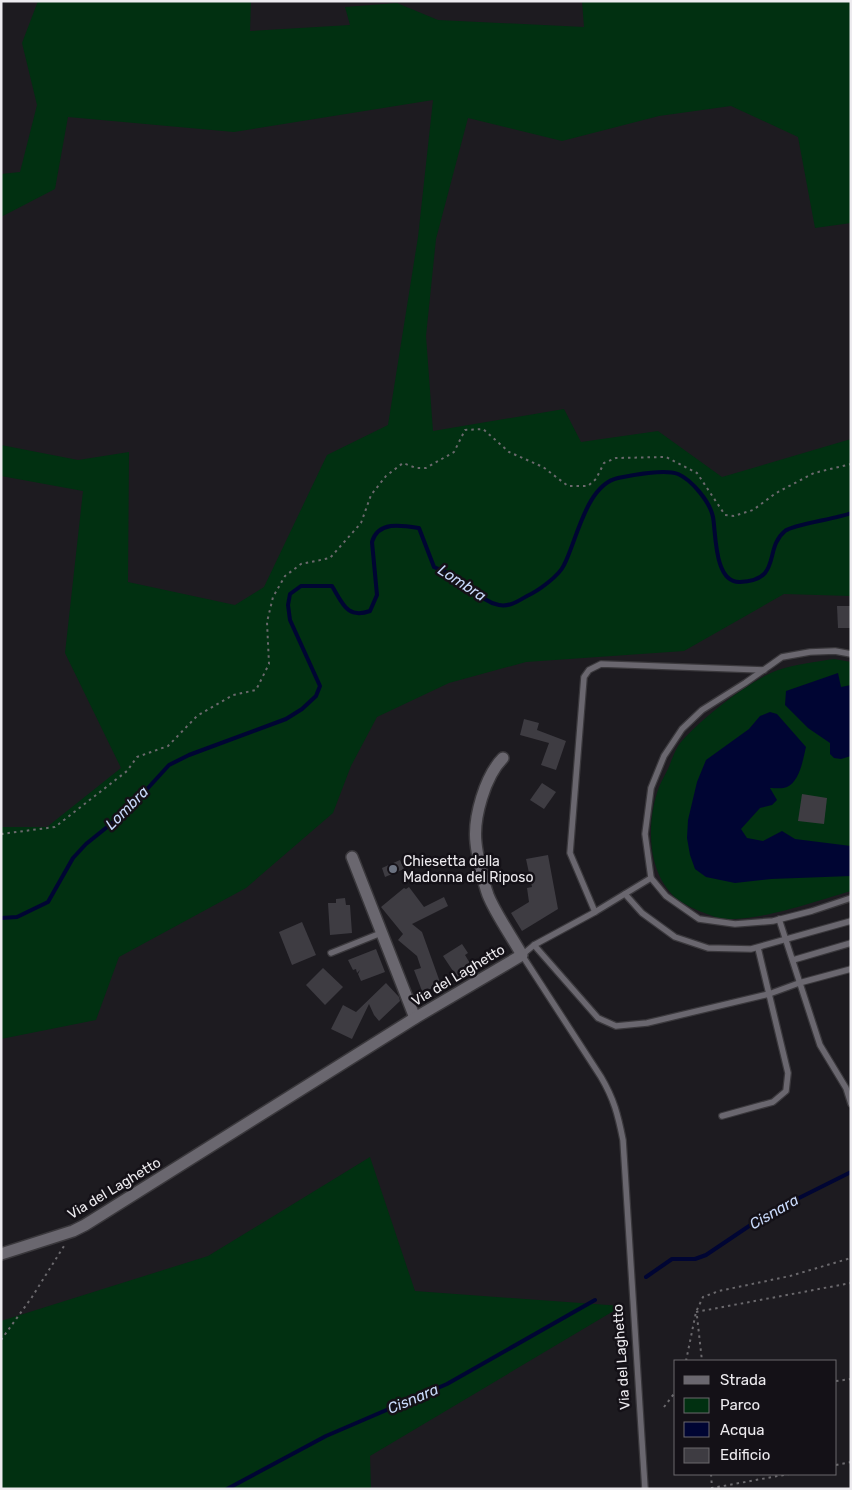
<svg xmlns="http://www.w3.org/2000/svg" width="852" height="1490" font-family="Rubik,sans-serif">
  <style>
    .green { fill: #013011 }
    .water { fill: #000533 }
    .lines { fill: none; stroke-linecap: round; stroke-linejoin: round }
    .stream { stroke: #000533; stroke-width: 4 }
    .building { fill: #3e3c42 }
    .service-casing { stroke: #3a383c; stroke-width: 8 }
    .minor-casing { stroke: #3a383c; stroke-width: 14 }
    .path { stroke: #6b696d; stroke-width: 2; stroke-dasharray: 2.5 4; stroke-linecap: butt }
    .service { stroke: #6a676f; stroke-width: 5.5 }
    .minor { stroke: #6a676f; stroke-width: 11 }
    .worship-dot { fill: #6b7280; stroke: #141117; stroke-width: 2 }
    .labels { text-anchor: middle; stroke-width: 5; stroke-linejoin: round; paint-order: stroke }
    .poi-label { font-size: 14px; fill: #edebef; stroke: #141117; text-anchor: start }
    .street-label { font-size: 14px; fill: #edebef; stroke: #141117 }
    .water-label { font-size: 15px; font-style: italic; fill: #c8d9fa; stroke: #141117 }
  </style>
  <rect width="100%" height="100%" fill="#1d1b20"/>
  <g class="green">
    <path d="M38,1h213l-1,30 100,-6 -5,-18 52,-4 41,17 146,7 -2,-26h269v222l-36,5 -17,-91 -67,-31 -72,10 -97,25 -94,-23 -32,121 -10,97 7,95 131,-22 17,33 77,-11 64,46 129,-38v157l-67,-2 -100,57 -158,11 -77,21 -72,34 -26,49 -18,47 -87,75 -127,69 -23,63 -95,19v-212h46l74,-59 -56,-115 18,-162 -82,-15v-31l77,15 51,-8 -1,130 107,23 29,-18 63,-132 61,-30 30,-188 15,-137 -199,32 -166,-15 -13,72 -54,28v-43l19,-2 17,-67 -15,-62z"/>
    <path d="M834,659l17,3v229c-35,10 -98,33 -133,27 -4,-1 -7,-3 -11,-4 -10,-4 -18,-7 -27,-13 -32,-23 -34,-73 -23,-108 2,-8 7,-16 11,-24 4,-9 7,-20 13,-27 21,-24 68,-61 97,-72 18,-6 37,-8 56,-11z"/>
    <path d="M370,1157l45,134 207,15 -252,150 1,33h-370v-168l207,-65z"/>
  </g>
  <g class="water">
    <path d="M838,673l3,14 10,-2v71l-10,3 -7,-1 -4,-4v-11l-22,-15 -23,-23 1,-14z"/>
    <path d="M770,712l7,2 29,33c-3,12 -6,34 -19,40 -4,2 -12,1 -17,1l7,12 -5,5 -12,3 -19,21 6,9 16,3 19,-10 13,8 56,7v30l-80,3 -36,4 -29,-6 -11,-8 -5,-14 -3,-17 1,-18 9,-38 9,-22 43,-31 11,-13z"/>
  </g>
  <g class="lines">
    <g class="stream">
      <path d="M1,918l16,-1 31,-15 25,-44 13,-14 41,-33 42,-46 20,-10 97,-36 16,-10 14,-13 4,-10 -30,-66 -2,-15 2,-11 11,-8h31c11,18 15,33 38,25l7,-16 -5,-53c6,-21 29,-17 47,-14l15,39c9,4 19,8 27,13 13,9 22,22 38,25 11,2 19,-4 28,-9 11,-5 32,-20 37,-31 13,-25 22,-80 54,-87 14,-3 47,-9 60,-4 14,6 32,28 35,43 3,16 1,66 27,65 43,-2 23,-33 45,-51 8,-7 52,-12 66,-18"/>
      <path d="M646,1277l26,-18h23l11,-4 61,-41 84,-42"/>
      <path d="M227,1489l99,-53 121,-52 148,-84"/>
    </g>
  </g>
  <g class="building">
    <path d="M837,606h14v22h-13z"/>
    <path d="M524,719l15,4 -2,7 29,11 -10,29 -15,-5 8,-22 -29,-8z"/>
    <path d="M542,783l14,9 -12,17 -14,-9z"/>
    <path d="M802,794l25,4 -3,26 -26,-3z"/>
    <path d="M548,855l10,54 -36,22 -11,-18 18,-11 -2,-14 5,-1 -6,-28z"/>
    <path d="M400,860l4,9 -19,8 -3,-9z"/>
    <path d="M409,887l15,20 20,-10 4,9 -36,18 10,8 19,53 -11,4 -8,2 -8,-21 7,-2 -4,-12 -19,-16 5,-6 -22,-27 23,-19 2,1z"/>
    <path d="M345,898l1,7h4l2,28 -22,2 -2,-32h8v-4z"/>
    <path d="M302,922l14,33 -24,10 -13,-33z"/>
    <path d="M462,944l6,9 -3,2 9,15 -15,10 -16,-24z"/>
    <path d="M376,949l9,23 -24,9 -3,-7 2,-4 -3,3 -1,-4 -3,1 -5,-10z"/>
    <path d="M323,968l20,19 -18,18 -19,-20z"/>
    <path d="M386,983l13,14 1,4 -21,20 -5,-6 -5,-11 -17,35 -21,-10 12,-24 13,7z"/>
  </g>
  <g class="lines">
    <defs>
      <g id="service">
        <path d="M851,654l-16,-3 -25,1 -28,5 -37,26 -43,27 -20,19 -18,27 -13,32 -6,46 6,44 15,18 33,23 36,5 38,-3 39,-10 39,-13"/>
        <path d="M625,894l17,19 33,24 33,11 43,1 100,-28"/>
        <path d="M595,912l-25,-59 14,-176 5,-7 12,-6 163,6"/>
        <path d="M779,919l41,126 26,43 5,16"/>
        <path d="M534,945l64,73 18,8 31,-3 122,-29 30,-11 52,-14"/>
        <path d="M331,953l50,-20"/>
        <path d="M793,960l58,-17"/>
        <path d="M722,1116l51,-14 13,-11 2,-18 -30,-125"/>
        <path d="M645,1489l-22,-349c-5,-25 -9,-41 -22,-63l-79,-122 12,-10 61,-33 56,-34"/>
      </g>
      <g id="minor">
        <path d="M352,857l63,161"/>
        <path d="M1,1254l72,-23 12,-6 330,-207 107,-63c-10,-18 -27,-42 -34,-60 -4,-11 -11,-40 -12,-52 -3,-25 9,-67 27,-85"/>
      </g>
    </defs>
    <use href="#service" class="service-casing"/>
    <use href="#minor" class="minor-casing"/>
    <g class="path">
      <path d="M1,834l54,-7 72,-56 10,-14 31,-11 29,-30 36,-21 23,-5 13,-26 -2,-42 6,-25 12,-21 16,-12 29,-6 31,-35 10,-28 15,-19 17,-13 13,5h10l28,-16 11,-22 18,-1 26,23 34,15 25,19h20l8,-7 8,-16 12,-5 50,-1 31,16 28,42 9,1 19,-6 23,-17 38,-20 37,-9"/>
      <path d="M696,1312l155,-29"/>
      <path d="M697,1316l5,45"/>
      <path d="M1,1340l31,-43 32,-51"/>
      <path d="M686,1361l10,-49 7,-15 16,-6 71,-15 61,-18"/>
      <path d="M836,1381l15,-2"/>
      <path d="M664,1407l12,-16"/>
      <path d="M836,1465l15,-3"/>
      <path d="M711,1474l1,14 77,-14"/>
    </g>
    <use href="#service" class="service"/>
    <use href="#minor" class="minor"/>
  </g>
  <circle class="worship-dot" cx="393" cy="869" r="5"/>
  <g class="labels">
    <g class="poi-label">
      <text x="403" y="866">Chiesetta della<tspan x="403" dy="16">Madonna del Riposo</tspan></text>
    </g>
    <g class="street-label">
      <text transform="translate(458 975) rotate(-31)" y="5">Via del Laghetto</text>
      <text transform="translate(114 1188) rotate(-31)" y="5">Via del Laghetto</text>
      <text transform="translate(621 1357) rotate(-94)" y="5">Via del Laghetto</text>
    </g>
    <g class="water-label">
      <text transform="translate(462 583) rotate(33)" y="5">Lombra</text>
      <text transform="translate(127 808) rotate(-45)" y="5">Lombra</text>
      <text transform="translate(774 1212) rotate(-30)" y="5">Cisnara</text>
      <text transform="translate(413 1399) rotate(-23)" y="5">Cisnara</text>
    </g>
  </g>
  <rect width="852" height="1490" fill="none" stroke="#edebef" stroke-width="5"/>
  <rect x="674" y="1360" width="162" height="115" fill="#141117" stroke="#6b686d"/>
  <rect x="684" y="1376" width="25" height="8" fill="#6a676f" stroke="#6b686d"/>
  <text x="720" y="1385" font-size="15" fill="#edebef">Strada</text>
  <rect x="684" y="1398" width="25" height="15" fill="#013011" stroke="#6b686d"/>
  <text x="720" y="1410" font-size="15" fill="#edebef">Parco</text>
  <rect x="684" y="1422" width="25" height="15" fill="#000533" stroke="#6b686d"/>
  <text x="720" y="1435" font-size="15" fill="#edebef">Acqua</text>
  <rect x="684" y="1448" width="25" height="15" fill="#3e3c42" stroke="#6b686d"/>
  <text x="720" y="1460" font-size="15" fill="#edebef">Edificio</text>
</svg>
